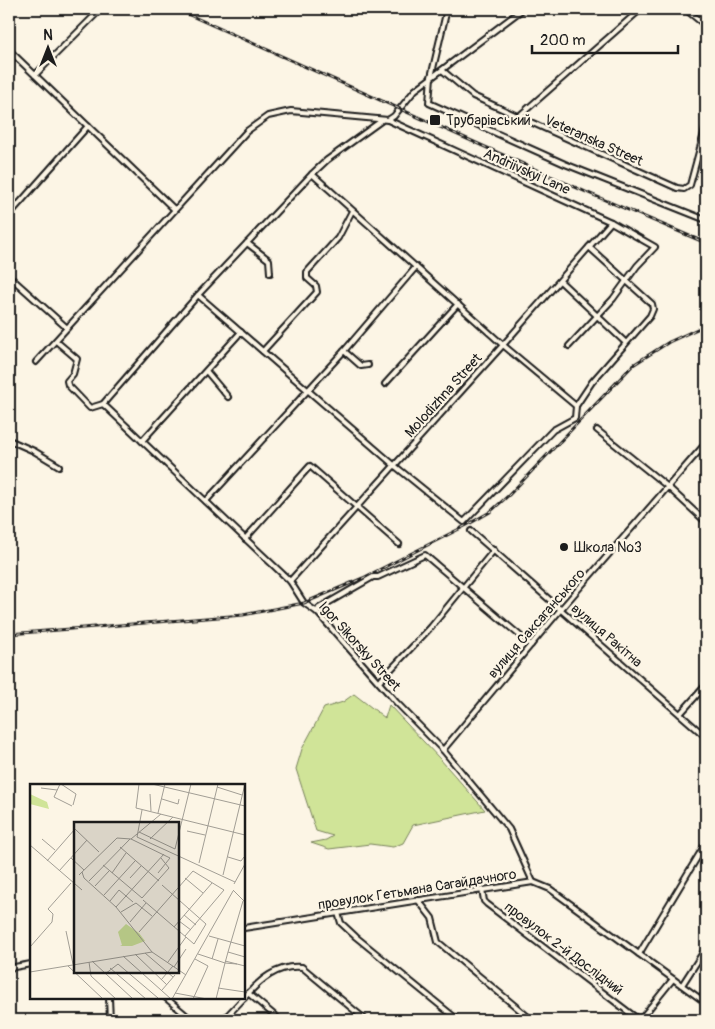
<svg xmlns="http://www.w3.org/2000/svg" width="715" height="1029" font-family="Pangolin,sans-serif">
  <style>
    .green { fill: #d0e498; stroke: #76805a }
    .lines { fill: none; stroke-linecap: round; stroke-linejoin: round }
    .minor-casing { stroke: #1c1c1c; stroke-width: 8 }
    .minor { stroke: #fcf5e5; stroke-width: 4 }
    .rail-casing { stroke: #1c1c1c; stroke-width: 3 }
    .rail { stroke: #fcf5e5; stroke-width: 1; stroke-dasharray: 4; stroke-linecap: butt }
    .poi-dot { fill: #1c1c1c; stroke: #fcf5e5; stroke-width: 2 }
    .labels { text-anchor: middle; stroke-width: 4.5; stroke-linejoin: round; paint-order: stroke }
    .poi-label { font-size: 14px; fill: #1c1c1c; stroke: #fcf5e5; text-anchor: start }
    .street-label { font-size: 14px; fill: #1c1c1c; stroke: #fcf5e5 }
    .inset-road { fill: none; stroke: #a29e95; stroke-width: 1 }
    .view { fill: #1c1c1c; fill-opacity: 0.15; stroke: #1c1c1c; stroke-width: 2.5 }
    .inset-edge { fill: none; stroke: #1c1c1c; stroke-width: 2.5 }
  </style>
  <rect width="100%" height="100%" fill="#fcf5e5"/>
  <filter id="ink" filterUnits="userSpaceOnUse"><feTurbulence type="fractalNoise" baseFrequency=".02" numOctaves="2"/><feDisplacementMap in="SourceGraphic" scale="10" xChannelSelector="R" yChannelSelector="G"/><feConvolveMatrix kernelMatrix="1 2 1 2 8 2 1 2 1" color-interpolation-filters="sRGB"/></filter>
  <g filter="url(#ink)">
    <path class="green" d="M354,694l31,24 4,-13 51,54 45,51 -72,15 -10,18 -10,4 -23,-3 -41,5 -18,-6 15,-3 7,-4 -17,-5 -20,-62 6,-20 22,-41 19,-6z"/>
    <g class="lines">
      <defs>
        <g id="minor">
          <path d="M447,9l-16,68 -2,26 136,61 141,56"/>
          <path d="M685,9l21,17"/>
          <path d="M9,50l165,159"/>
          <path d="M442,70l31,26 204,92 7,1 6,-4 16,-59"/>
          <path d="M35,75l66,-66"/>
          <path d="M518,117l123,-108"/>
          <path d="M388,120l223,102 44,25 -18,19 -24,33 -44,47"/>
          <path d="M312,174l191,171 73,61"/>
          <path d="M9,215l79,-89"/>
          <path d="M247,243l22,17 1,13"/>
          <path d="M9,276l58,52"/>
          <path d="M560,281l66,62"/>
          <path d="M198,295l197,171 69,56 89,-92 22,-12 1,-12 16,-24 58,-66 3,-7 -1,-5 -63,-57"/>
          <path d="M56,341l21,18 -4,15 -6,7 1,4 22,23 13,-4 95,-109 114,-121 15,-14 54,-39"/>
          <path d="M263,351l54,-59 -1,-6 -9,-8v-6l31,-34 14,-27"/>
          <path d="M344,351l17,15 7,-1"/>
          <path d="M36,362l211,-231 21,-15 23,-5 97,9 6,-4 21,-26 108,-81"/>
          <path d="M207,372l21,25"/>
          <path d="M385,384l73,-80"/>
          <path d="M103,404l187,177 14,22 13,9 79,90 47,48 66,79 24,53"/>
          <path d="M597,430l71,57 38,35"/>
          <path d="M9,440l25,11 25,15"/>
          <path d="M142,441l99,-109"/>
          <path d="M206,501l138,-150 72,-84"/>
          <path d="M471,531l235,206"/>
          <path d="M245,539l65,-73 89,78"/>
          <path d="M290,581l213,-236 108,-123"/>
          <path d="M317,612l2,-4 54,-31h5l47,-22 106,90"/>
          <path d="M379,682l52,-55 63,-77"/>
          <path d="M680,714l26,-29"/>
          <path d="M443,750l118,-141 145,-166"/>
          <path d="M482,889l2,12 3,3 152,116"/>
          <path d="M418,900l14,18 6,24 94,78"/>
          <path d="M338,913l3,10 15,14 102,83"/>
          <path d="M244,928l289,-46 17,7 156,114"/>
          <path d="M639,954l67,-111"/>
          <path d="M9,968l22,-4"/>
          <path d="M682,985l24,-37"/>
          <path d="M248,993l32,27"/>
          <path d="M109,998l1,22"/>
          <path d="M166,998l26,22"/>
          <path d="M244,998c15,-17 33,-34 58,-31l64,53"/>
          <path d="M223,1020l21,-22"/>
          <path d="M640,1020l33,-41"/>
        </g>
      </defs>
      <use href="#minor" class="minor-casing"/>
      <use href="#minor" class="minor"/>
      <defs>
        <g id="rail">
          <path d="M176,9l410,183 120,51"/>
          <path d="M9,634l234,-19 61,-12 59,-25 104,-53 23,-13 19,-17 124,-130 36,-23 37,-17"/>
        </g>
      </defs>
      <use href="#rail" class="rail-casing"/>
      <use href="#rail" class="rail"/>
    </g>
  </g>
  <g class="poi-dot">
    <rect x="429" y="114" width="12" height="12" rx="2.5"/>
    <circle cx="564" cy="547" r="5"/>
  </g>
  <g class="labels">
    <g class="poi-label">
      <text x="446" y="125">Трубарівський</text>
      <text x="574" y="552">Школа №3</text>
    </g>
    <g class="street-label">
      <text transform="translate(594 140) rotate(24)" y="5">Veteranska Street</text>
      <text transform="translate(527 171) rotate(24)" y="5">Andriivskyi Lane</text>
      <text transform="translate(443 395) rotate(-48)" y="5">Molodizhna Street</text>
      <text transform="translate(536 623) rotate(-49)" y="5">вулиця Саксаганського</text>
      <text transform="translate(607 635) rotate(41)" y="5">вулиця Ракітна</text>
      <text transform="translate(360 646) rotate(48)" y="5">Igor Sikorsky Street</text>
      <text transform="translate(417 889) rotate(-9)" y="5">провулок Гетьмана Сагайдачного</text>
      <text transform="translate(564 948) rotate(37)" y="5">провулок 2-й Дослідний</text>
    </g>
  </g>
  <g transform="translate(30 784)">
    <rect width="215" height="215" fill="#fcf5e5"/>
    <path d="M0,10l17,8 2,7 -19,-5zM96,140l13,9 6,8 -13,5h-12l2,-1 -4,-13z" fill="#d0e498"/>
    <path class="inset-road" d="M30,0l-6,13 18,9M31,0l15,10 -3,11M109,0l-3,24 109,27M122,0l93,22M187,3l25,8M11,4l16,2M120,10l1,17M132,15l16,5 1,-5M112,26l-5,27 98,45M128,29l7,-29M157,47l18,4M109,48l36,17 16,-65M12,55l13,11M101,55l30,-25M120,55l23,-22M0,61l52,45M90,63l39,34M198,73l13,4 3,-4M41,74l13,12M17,77l28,-32 24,23M169,79l19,-79M73,81l39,33 27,-30 -8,-10M29,87l28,-31M52,88l2,6 32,29 36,45M82,89l14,-20M49,91l38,-37 14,1 39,19 -12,15M193,91l22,-91M100,94l11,-12M155,94l18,15M59,97l41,-42M204,100l11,-20M65,102l14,-15M203,106l12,12M74,111l31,-34M113,116l51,44 12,-20 -44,-39M80,117l9,-11 14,12M86,123l48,-53M91,128l15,-9 16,13M154,131l12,10M149,137l12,9M100,138l16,-19M144,143l38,-44M36,147l7,33M109,148l54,-61 31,19 -39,46M179,152l36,10M0,163l22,-25 1,-8 -5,-5 23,-26M198,168l15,-51M115,169l28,24M105,170l32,31M168,170l27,9 3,-11 17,5M93,172l48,43M182,175l6,-20M62,177l41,38M195,177l20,5M59,178l2,14 25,23M138,178l18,-25M38,182l35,33M144,183l12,-18M80,184l36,31M0,188l122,-20 34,23M75,190l13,-10 40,34M131,196l12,-14M188,204l27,4M132,206l13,-15M145,209l32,6M142,215l61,-108M163,215l15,-33 -13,-7M186,215l9,-36 12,1"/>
    <path class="view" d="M44,38h105v151h-105z"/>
    <rect width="215" height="215" class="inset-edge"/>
  </g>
  <rect width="715" height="1029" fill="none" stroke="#fcf5e5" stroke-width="30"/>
  <rect x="15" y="15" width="685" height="999" fill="none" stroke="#1c1c1c" stroke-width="2" filter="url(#ink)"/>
  <g transform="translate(48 48)" stroke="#fcf5e5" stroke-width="4" paint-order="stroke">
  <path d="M0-4L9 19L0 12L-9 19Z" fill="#1c1c1c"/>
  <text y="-8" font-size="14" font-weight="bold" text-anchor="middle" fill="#1c1c1c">N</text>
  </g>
  <path d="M532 45v8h146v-8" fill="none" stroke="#1c1c1c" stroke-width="2.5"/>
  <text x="540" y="45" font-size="15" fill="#1c1c1c" stroke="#fcf5e5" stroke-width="4" paint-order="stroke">200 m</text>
</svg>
